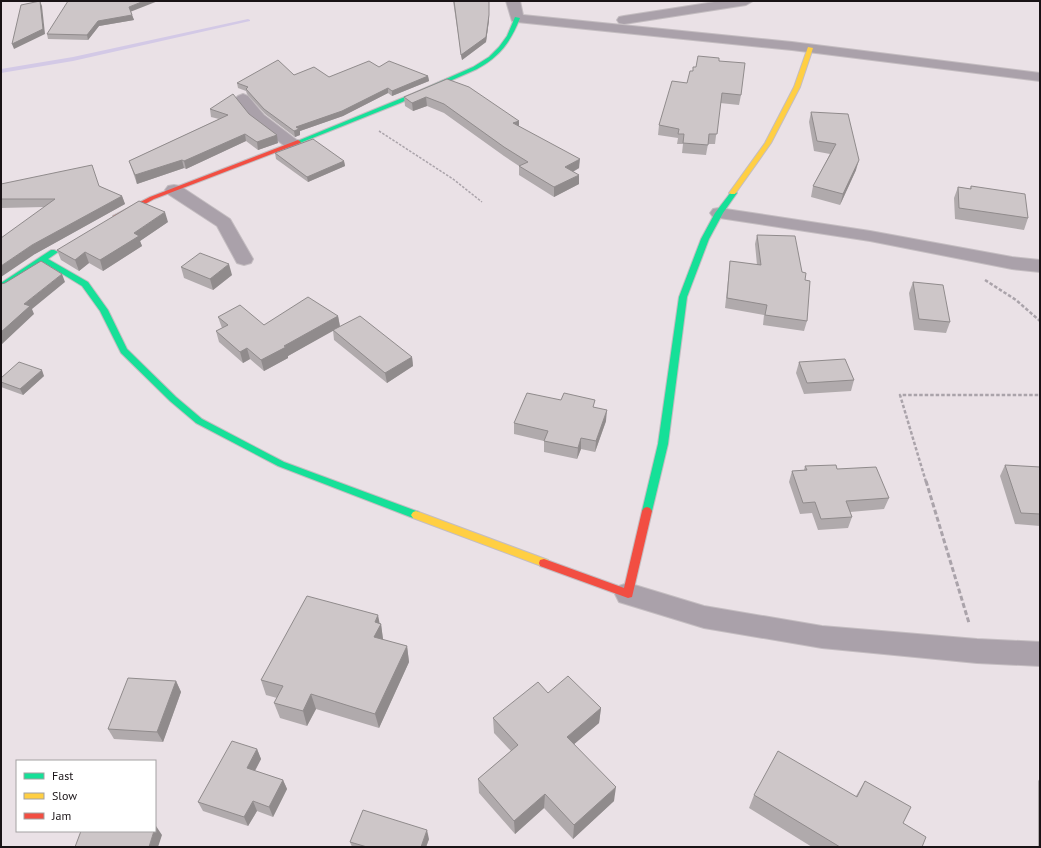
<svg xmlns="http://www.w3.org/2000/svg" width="1041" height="848" font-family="'PT Sans',sans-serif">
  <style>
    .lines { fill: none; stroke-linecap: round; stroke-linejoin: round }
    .stream { fill: #d3c9e6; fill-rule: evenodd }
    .street-casing { stroke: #c4bdc1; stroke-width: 2 }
    .fast-casing { stroke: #c4bdc1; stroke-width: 2 }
    .slow-casing { stroke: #c4bdc1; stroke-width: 2 }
    .jam-casing { stroke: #c4bdc1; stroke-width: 2 }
    .path-far2 { stroke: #aaa3aa; stroke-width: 1.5; stroke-dasharray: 2.5 1.5; stroke-linecap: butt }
    .path-far1 { stroke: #aaa3aa; stroke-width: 2.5; stroke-dasharray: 3.5 2; stroke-linecap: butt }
    .path { stroke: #aaa3aa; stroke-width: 3; stroke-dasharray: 5 2.5; stroke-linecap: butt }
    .street { fill: #aaa1aa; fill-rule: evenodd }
    .fast { fill: #16e098; fill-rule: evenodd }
    .slow { fill: #ffcf43; fill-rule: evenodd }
    .jam { fill: #f24e42; fill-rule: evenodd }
    .wall { fill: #b0aaac }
    .shaded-wall { fill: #908b8c }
    .building { fill: #cdc6c8; stroke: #908b8c }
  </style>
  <rect width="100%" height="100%" fill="#eae1e6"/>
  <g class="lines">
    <path class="stream" d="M248,19l2,1v1l-177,40 -72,12v-4l72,-12z"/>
    <defs>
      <g id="street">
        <path d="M506,1h14l3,14 269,27 248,31v8l-248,-31 -275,-28 -5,-1z"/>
        <path d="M721,1h32l-7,4 -122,19 -5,-1 -2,-3 2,-3 5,-1z"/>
        <path d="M243,94l5,2 16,19 34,26 2,3 -2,3 -6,2 -6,-2 -34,-26 -17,-22 3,-3z"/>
        <path d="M174,185l6,1 50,33 23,40 -2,4 -7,2 -7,-2 -20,-37 -49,-32 -3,-4 3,-4z"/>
        <path d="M719,208l151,23 142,26 28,3v12l-28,-3 -142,-28 -157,-24 -3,-4 3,-4z"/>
        <path d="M628,583l76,23 118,20 155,13 63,3v24l-63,-3 -155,-15 -118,-20 -85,-26 -4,-8 4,-8z"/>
      </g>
      <g id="fast">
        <path d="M515,17l5,1c-10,25 -20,38 -43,51l-77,34 -100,40 -5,-1 117,-48 61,-27 16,-10 10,-10 8,-11z"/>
        <path d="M733,191l4,2 -14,20 -14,26 -22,58 -19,147 -16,67 -2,3h-6l-2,-3 16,-67 21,-147 22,-58 14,-26 16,-21z"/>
        <path d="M51,250h3l4,2 -10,7 40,23 20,28 19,39 49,48 26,22 82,43 135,50 2,3 -2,3h-6l-135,-52 -82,-43 -26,-22 -49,-48 -21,-42 -18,-25 -39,-24 -42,26v-5z"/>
      </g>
      <g id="slow">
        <path d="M808,47l5,1 -13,39 -29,56 -36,51h-4l-2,-1 36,-50 29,-56z"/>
        <path d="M416,511l132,49 1,3 -1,3 -4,1 -131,-49 -2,-3 2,-3z"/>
      </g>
      <g id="jam">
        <path d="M298,140l3,2 -1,1 -146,56 -34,19h-3l-4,-2 37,-19z"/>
        <path d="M647,507l3,1 2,3 -20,86 -4,1 -88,-32 -1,-3 1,-3 4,-1 80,29 18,-77 2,-3z"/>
      </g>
    </defs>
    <use href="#street" class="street-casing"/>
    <use href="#fast" class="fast-casing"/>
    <use href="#slow" class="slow-casing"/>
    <use href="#jam" class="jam-casing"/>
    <path class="path-far2" d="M379,131l74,48 29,23"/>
    <g class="path-far1">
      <path d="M985,280l31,20 24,21"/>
      <path d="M926,482l-26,-87h140"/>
    </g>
    <path class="path" d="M926,481l43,142"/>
    <use href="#street" class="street"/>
    <use href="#fast" class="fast"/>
    <use href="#slow" class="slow"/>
    <use href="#jam" class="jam"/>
  </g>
  <g class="wall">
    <path d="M453,1h36v19l-3,22 -24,18z"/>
    <path d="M131,12l3,8 -35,6 -11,14 -40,-1 -1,-5z"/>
    <path d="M719,61l22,34 -2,10 -19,-2 -5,41h-7l-2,11 -24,-2 1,-9h-6l1,-6 -20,-3 1,-10 28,-42 6,-12z"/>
    <path d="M379,67l49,9 1,5 -37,15 -4,-3 -45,23 -43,15v4l-5,2 -30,-23 -18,-20 -1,-3 -8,-3 -1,-5 57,-8 35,2z"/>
    <path d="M447,79l72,42v5l60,42 -6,4 6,12 -25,13 -35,-22v-9l-15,-10 -60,-43 -17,-7 -14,5 -8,-5 -1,-9z"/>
    <path d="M210,109l39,5 29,29 -20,7 -12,-9 -60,28 -2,-1 -47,16 -8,-23 90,-42 -8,-2z"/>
    <path d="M811,112l45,58 -16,35 -29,-8 2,-11 17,-32 -16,-3 -5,-29z"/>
    <path d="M275,153l69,8 1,5 -37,16 -32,-23z"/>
    <path d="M1,184l98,2 23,10 3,8 -90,50 9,-47 -43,1z"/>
    <path d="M971,186l57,32 -4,12 -69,-11 -1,-21 4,-11 12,2z"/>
    <path d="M168,222l-28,19 2,5 -39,25 -14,-8 -10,8 -18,-11 -4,-10z"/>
    <path d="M757,235l45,37 3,8 2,41 -3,10 -41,-6 1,-10 -39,-7 4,-37 1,-10 27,4 -2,-21z"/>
    <path d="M181,267l51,8 -19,15 -29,-12z"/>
    <path d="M913,282l37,40 -4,11 -32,-3 -5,-37z"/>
    <path d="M338,316l2,10 72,31 1,9 -26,17 -53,-43 -1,-10 -45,26v2l-24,13 -14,-12 -7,4 -24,-21 -3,-11 6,-3 -4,-11 46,8z"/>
    <path d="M799,362l55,18 -3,11 -47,3 -8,-21z"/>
    <path d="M44,376l-21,19 -22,-8v-9z"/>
    <path d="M595,407l11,14 -11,31 -14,-3 -4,10 -33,-7v-11l-30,-7v-11z"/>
    <path d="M1005,465l35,2v59l-25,-2 -15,-48z"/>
    <path d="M805,466l32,3 52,29 -5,11 -34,3 2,5 -4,11 -30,2 -6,-17 -12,1 -11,-32 3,-11 12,-1z"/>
    <path d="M380,623l1,1 2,16 24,6 2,16 -30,66 -63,-19 -9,17 -27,-8 -6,-15 3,-5 -11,-3 -5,-15z"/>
    <path d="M176,681l5,11 -18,50 -49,-3 -6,-10z"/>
    <path d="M548,693l53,15 -2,15 -25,21 40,57 -41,38 -29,-31 -29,26 -36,-41 -1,-14 33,-28 -17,-18 -1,-15z"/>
    <path d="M257,749l4,10 -6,12 28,9 4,9 -14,28 -16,-6 -9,15 -45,-15 -5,-9z"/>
    <path d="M1040,778v69h-2v-66z"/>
    <path d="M865,781l38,42 19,24h-110l-63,-39 5,-13 102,1z"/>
    <path d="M429,839l-3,8h-74l-2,-5z"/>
  </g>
  <g class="shaded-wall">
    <path d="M40,1l2,5 3,28 -31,15 -2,-5z"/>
    <path d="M144,1h14l-28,11 -1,-5z"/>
    <path d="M489,1v19l-3,22 -24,18 -1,-5z"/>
    <path d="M132,15l2,5 -35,6 -11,14 -1,-5 11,-14z"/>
    <path d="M428,76l1,5 -37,15v-5z"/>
    <path d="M388,88v5l-45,23 -43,15v4l-5,2 -1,-6 2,-4z"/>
    <path d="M426,97l1,9 -14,5 -1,-8z"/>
    <path d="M519,121v9l-6,-7z"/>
    <path d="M245,134l1,7 -60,28 -2,-8z"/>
    <path d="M277,135l1,8 -20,7 -1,-8z"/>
    <path d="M580,159l-1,9 -14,8v-9z"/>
    <path d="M182,160l2,8 -47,16 -2,-9z"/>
    <path d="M859,160l-3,10 -16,35 3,-11z"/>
    <path d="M344,161l1,5 -37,16 -1,-5z"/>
    <path d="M579,175v9l-25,13v-10z"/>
    <path d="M122,196l3,8 -90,50 -34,23v-11l31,-21z"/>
    <path d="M165,212l3,10 -28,19 2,5 -39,25 -3,-11 34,-27z"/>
    <path d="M85,252l4,11 -10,8 -4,-11z"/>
    <path d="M229,264l3,11 -19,15 -3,-11z"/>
    <path d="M62,274l3,8 -33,27 2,5 -33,31v-13l23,-28z"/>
    <path d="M338,316l2,11 -52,29v2l-24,13 -3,-11 23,-14z"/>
    <path d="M247,348l3,11 -7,4 -3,-11z"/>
    <path d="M412,357l1,9 -26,17 -2,-10z"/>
    <path d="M42,370l2,6 -21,19 -3,-6z"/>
    <path d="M607,410l-1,11 -11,31 1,-11z"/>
    <path d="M581,438v11l-4,10 1,-11z"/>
    <path d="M378,615l2,10 1,-1 2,15 -6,14 -3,-16 1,-15z"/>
    <path d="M407,646l2,16 -30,66 -4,-14z"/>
    <path d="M176,681l5,11 -18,50 -6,-10z"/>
    <path d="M311,694l5,15 -9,17 -4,-15z"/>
    <path d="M601,708l-2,15 -33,28 1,-14z"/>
    <path d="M257,749l4,10 -10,19 -4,-10z"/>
    <path d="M283,780l4,9 -14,28 -4,-10z"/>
    <path d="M616,787l-2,14 -41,38 1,-14z"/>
    <path d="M545,794l-1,14 -29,26 -1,-13z"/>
    <path d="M253,801l4,10 -9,15 -4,-9z"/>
    <path d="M156,826l6,9 -4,12h-9l5,-16h1z"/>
    <path d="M427,830l2,9 -3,8h-5z"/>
  </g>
  <g class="building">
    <path d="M40,1l3,28 -31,15 9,-39z"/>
    <path d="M68,1h76l-15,6 3,8 -34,6 -11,14 -40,-1z"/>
    <path d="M454,1h35v14l-3,22 -25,18z"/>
    <path d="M698,56l21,2v3l26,2 -4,32 -19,-2 -5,41h-8l-1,11 -25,-2 1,-9h-6l1,-5 -20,-4 13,-44 15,2 3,-12h3v-4h3z"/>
    <path d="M278,60l16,15 20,-8 15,10 40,-16 10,6 10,-6 39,15 -36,15 -4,-3 -46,23 -46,16 3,2 -5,2 -30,-22 -18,-20 2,-2 -11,-4z"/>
    <path d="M447,79l22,8 50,34 -6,2 67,36 -15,8 14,8 -25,12 -35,-21 9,-4 -24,-15 -60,-43 -18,-7 -14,6 -8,-6z"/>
    <path d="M233,94l16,20 28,21 -20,7 -12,-8 -61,27 -2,-1 -47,15 -6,-14 99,-46 -18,-6z"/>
    <path d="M811,112l37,2 11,46 -16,34 -30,-8 23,-42 -19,-3z"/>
    <path d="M313,139l31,22 -37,16 -32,-24z"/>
    <path d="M92,165l7,21 23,10 -90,49 -31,21v-28l54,-39h-54v-15z"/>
    <path d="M971,186l54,8 3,24 -69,-10 -1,-21 13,2z"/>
    <path d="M139,201l26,11 -31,21 5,3 -39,24 -15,-8 -10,8 -18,-10z"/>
    <path d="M757,235l38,1 7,36 4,1 -1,7 5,1 -3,40 -42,-6 2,-10 -40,-7 3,-37 31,4z"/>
    <path d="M200,253l29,11 -19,15 -29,-12z"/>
    <path d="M41,261l21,13 -38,30 6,2 -29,26v-48l4,-1z"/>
    <path d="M913,282l30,3 7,37 -31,-3z"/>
    <path d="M308,297l30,19 -54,30 2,1 -25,13 -14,-12 -7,4 -24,-21 12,-6 -10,-8 22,-12 24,20z"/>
    <path d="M360,316l52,41 -27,16 -52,-43z"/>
    <path d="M845,359l9,21 -47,3 -8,-21z"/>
    <path d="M19,362l23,8 -22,19 -19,-7v-4z"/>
    <path d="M527,393l34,7 3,-7 31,7 -2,7 14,3 -11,31 -15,-3 -3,10 -34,-7 4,-10 -34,-8z"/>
    <path d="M836,465l1,4 39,-2 13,31 -43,3 6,16 -31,2 -6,-17 -12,1 -11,-32 15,-1 -2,-4z"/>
    <path d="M1005,465l35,2v47l-19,-1z"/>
    <path d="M307,596l71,19 -3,7 6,2 -7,13 33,9 -32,68 -64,-20 -8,17 -29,-8 9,-17 -22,-6z"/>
    <path d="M568,676l33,32 -34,29 49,50 -42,38 -29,-31 -31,27 -36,-42 40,-34 -25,-27 45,-36 10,11z"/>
    <path d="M128,678l48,3 -19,51 -49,-3z"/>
    <path d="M232,741l25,8 -10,19 36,12 -14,27 -16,-6 -9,16 -46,-15z"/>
    <path d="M778,751l79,46 8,-16 46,26 -8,16 23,14 -4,10h-82l-86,-52z"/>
    <path d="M363,810l64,20 -6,17h-54l-17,-5z"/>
    <path d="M81,831h73l-5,16h-74z"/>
  </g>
  <rect width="1041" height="848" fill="none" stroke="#191316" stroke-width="4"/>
  <rect x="16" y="760" width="140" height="72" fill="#ffffff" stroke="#a3a1a2"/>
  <rect x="24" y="773" width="20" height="6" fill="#16e098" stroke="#a3a1a2"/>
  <text x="52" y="780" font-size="12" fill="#191316">Fast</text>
  <rect x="24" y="793" width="20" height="6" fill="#ffcf43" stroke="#a3a1a2"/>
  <text x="52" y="800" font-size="12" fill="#191316">Slow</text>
  <rect x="24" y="813" width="20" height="6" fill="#f24e42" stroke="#a3a1a2"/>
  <text x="52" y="820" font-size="12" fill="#191316">Jam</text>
</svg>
